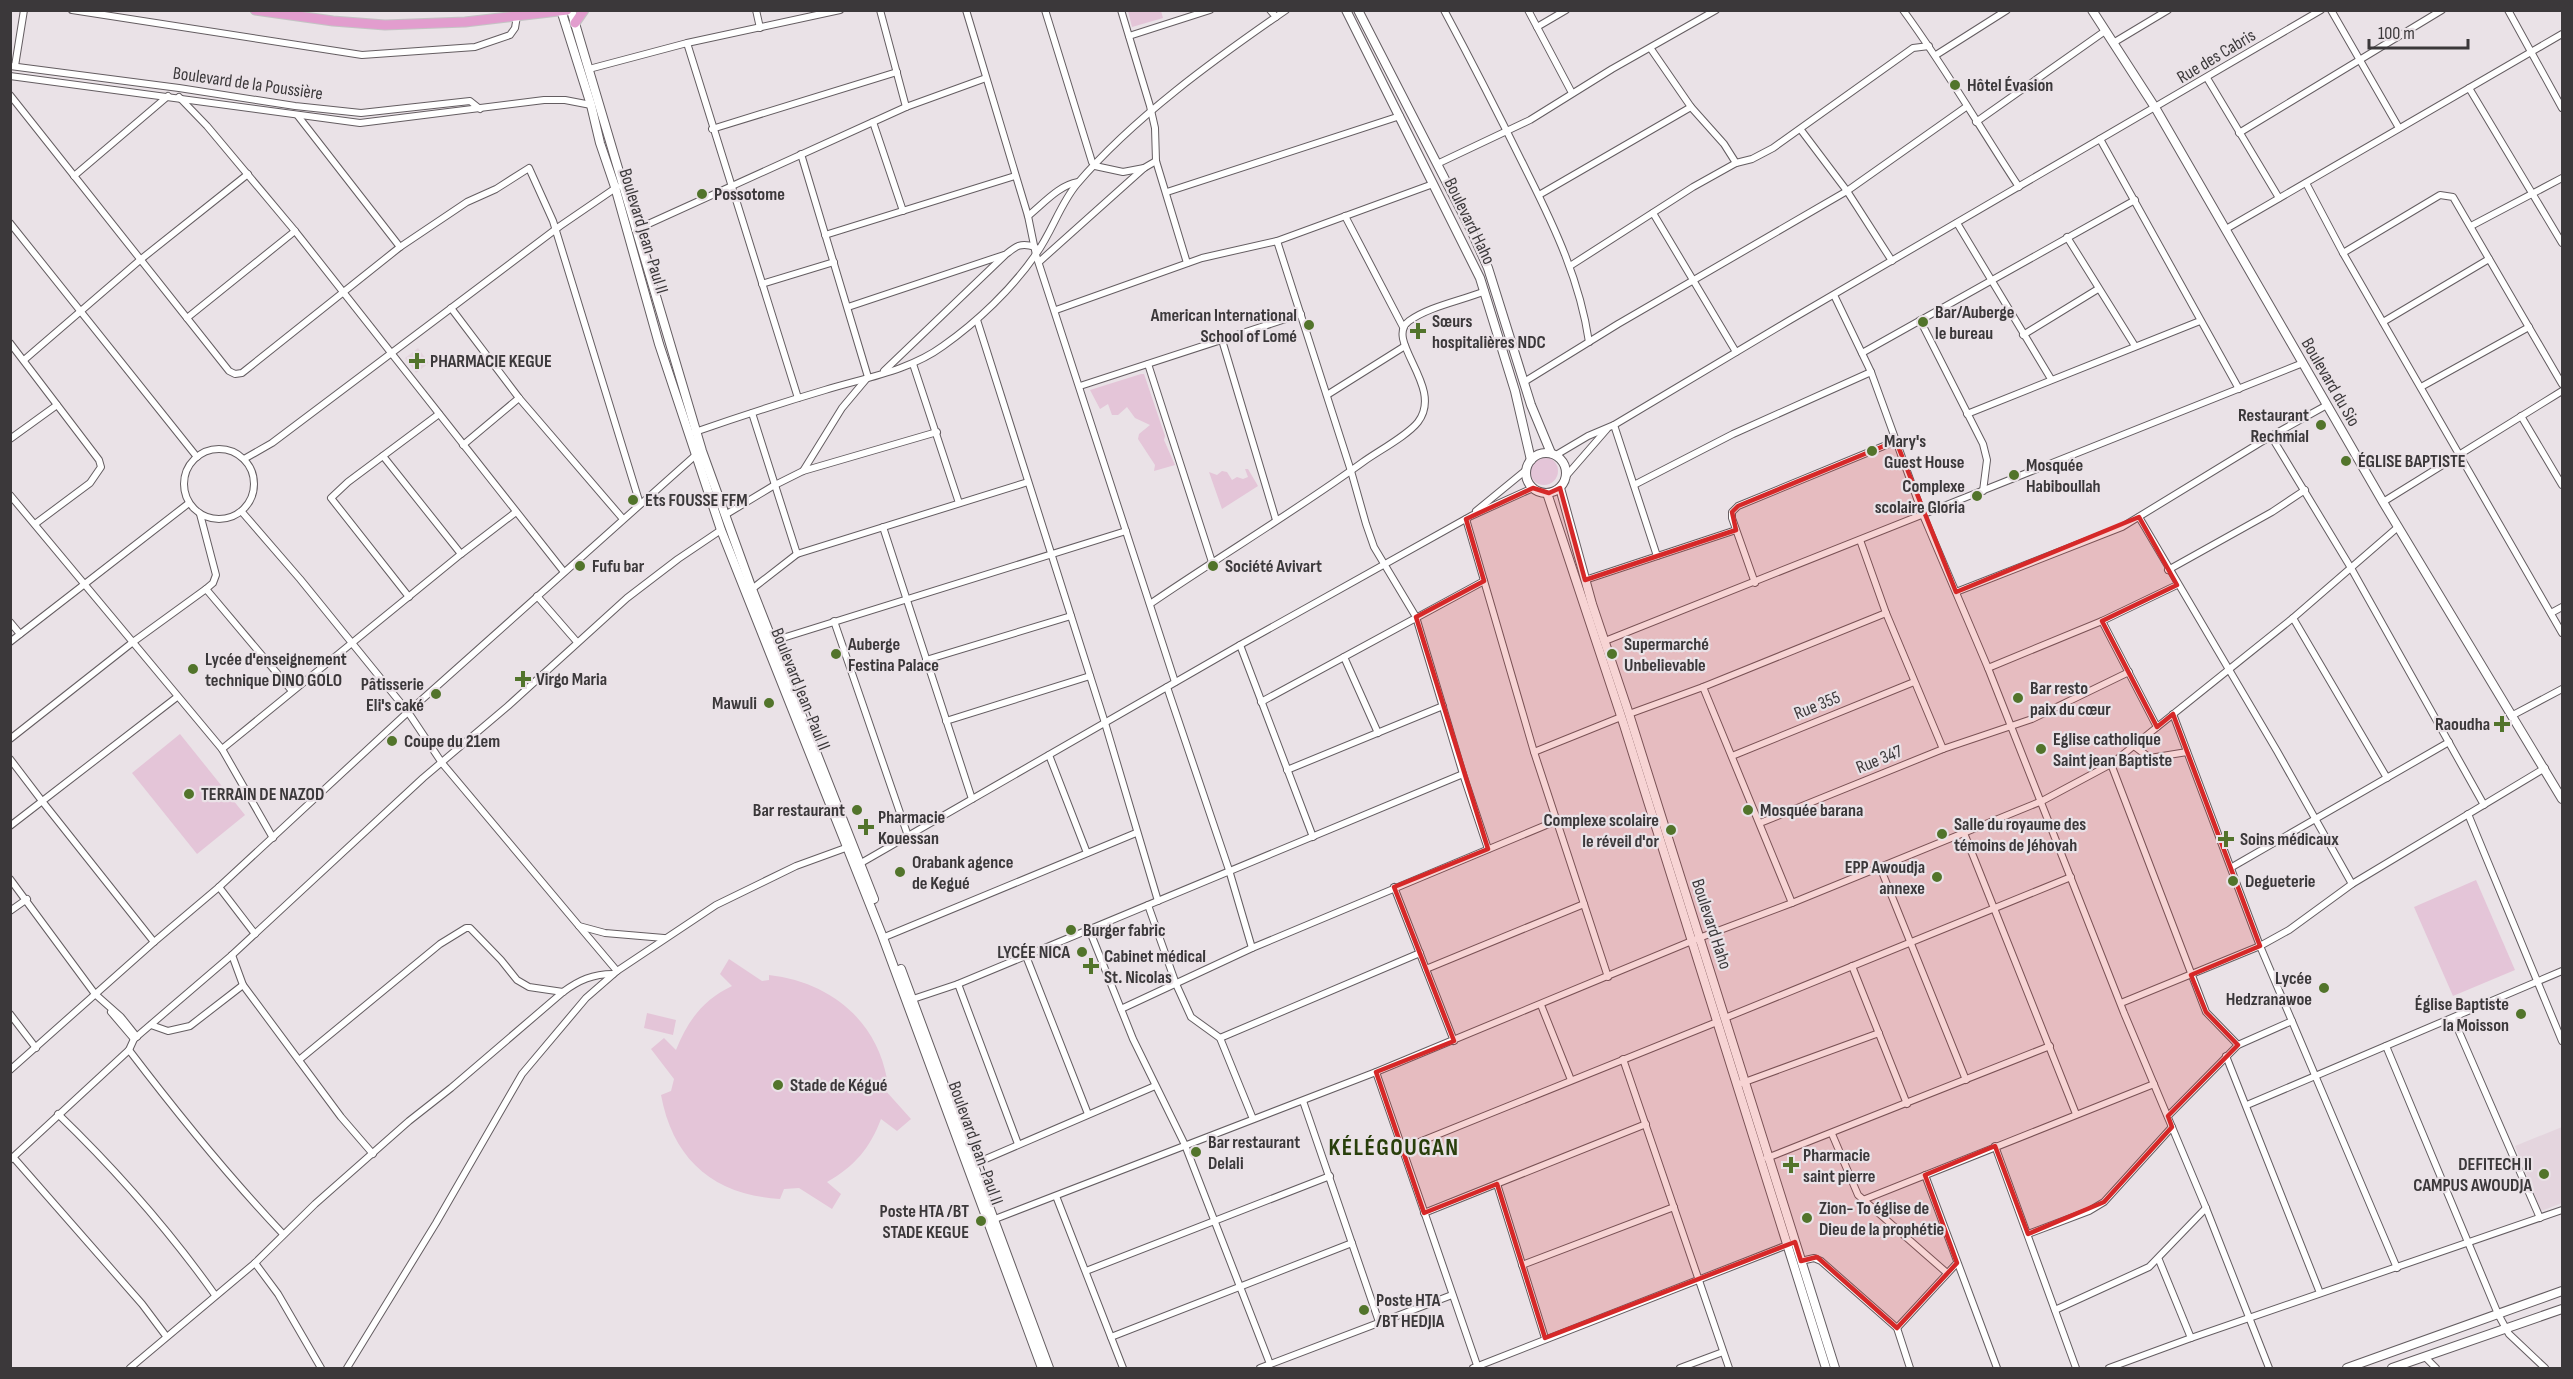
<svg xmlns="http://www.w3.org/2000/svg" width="2573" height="1379" font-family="'Sofia Sans Condensed',sans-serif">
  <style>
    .built { fill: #e4d5de }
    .green { fill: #e4c5d8 }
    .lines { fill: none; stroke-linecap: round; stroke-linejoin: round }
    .minor-casing { stroke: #645d61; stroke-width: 8 }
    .tertiary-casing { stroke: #645d61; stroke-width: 10 }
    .secondary-casing { stroke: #645d61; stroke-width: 10 }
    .primary-casing { stroke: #c4c3c4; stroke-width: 11 }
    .minor { stroke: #fff; stroke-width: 6 }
    .tertiary { stroke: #fff; stroke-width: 8 }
    .secondary { stroke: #fff; stroke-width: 8 }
    .primary { stroke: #e29dce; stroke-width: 9 }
    .marked { fill: #d62828; fill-opacity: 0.2; stroke: #d62828; stroke-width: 4.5; stroke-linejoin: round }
    .poi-dot { fill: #52742b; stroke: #eae2e7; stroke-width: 2 }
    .labels { text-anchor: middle; stroke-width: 4.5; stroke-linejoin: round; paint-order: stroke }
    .street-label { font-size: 18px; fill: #3b383a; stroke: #eae2e7 }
    .poi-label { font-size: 18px; font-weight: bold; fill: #3b383a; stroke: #eae2e7; text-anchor: start }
    .district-label { font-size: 24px; font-weight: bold; letter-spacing: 1.5px; fill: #293f0c; stroke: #eae2e7 }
  </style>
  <rect width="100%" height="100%" fill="#eae2e7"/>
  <g class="built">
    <path d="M418,348l11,15 -13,10 -11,-15z"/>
    <path d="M2562,1127v76l-21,8 -26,-65z"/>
  </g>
  <g class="green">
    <path d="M1128,11h33l2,7 -31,9z"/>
    <path d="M1141,374h3l21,62 -1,4 11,25 -21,6 1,-6 -17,-26 1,-5 11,-9 -15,-7 -8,-11 -9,8h-6l-4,-11 -8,5 -10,-19z"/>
    <circle cx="1544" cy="471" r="14"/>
    <path d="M1245,469h3l10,17 -36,23 -13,-37 8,3 5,-4 5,1 5,8 5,-3 6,2 5,-2z"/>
    <path d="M180,734l65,81 -48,39 -65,-81z"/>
    <path d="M2476,880l39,90 -62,26 -39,-89z"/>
    <path d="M729,959l33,22 7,-1v-5c60,7 107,44 118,104l-3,1 1,10 26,29 -14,12 -16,-12c-11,29 -26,47 -54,63l14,12 -9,15 -33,-21 -15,1 -4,10c-66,-4 -107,-39 -119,-104l10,-4 3,-12 -23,-30 13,-11 12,12c12,-30 27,-50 56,-64l-12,-12z"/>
    <path d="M647,1013l29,7 -3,15 -29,-7z"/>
  </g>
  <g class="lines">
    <defs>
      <g id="minor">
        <path d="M72,10l290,45 113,-8 35,-12 5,-7 2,-12"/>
        <path d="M756,10l4,18"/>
        <path d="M880,10l26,97"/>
        <path d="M966,10l62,206 8,39 139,427"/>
        <path d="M1045,10l47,152 3,4 28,6 21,-4"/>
        <path d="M1121,10l29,96 5,22 1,33 31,102"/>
        <path d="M1270,10l6,7"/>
        <path d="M1444,10c29,54 57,109 84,164 27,54 52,107 61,168"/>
        <path d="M1528,10l44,83"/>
        <path d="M1903,10c42,57 77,118 116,177"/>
        <path d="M2331,10l68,118"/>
        <path d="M2508,10l54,98"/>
        <path d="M1537,27l29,-17"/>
        <path d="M1129,36l81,-26"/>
        <path d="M687,43l111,355"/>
        <path d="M2113,43l55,-33"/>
        <path d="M1651,49l40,58 33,37 12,19"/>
        <path d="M1936,55l71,-45"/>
        <path d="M10,66l169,22 116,18 66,7 109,-12 10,8"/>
        <path d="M15,66l9,-56"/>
        <path d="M589,69l98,-26 153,-33"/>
        <path d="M10,76l350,47 184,-23h21l26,5"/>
        <path d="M2207,78l72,120"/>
        <path d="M2469,88l93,155"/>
        <path d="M10,95l219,276 6,3 7,-1 158,-126 67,-45 29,-13 33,-21 24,53 87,283"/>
        <path d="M179,97l28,29 88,105 269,341"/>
        <path d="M298,116l102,131"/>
        <path d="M873,122l30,89"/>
        <path d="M1976,122l129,-91"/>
        <path d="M712,129l185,-57"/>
        <path d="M1801,130l46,61 119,-84"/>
        <path d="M2239,133l203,-123"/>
        <path d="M2100,139l139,250"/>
        <path d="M801,154l67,223 -26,31 -39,63"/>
        <path d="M1437,164l93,-44 82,-51 104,-59"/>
        <path d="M74,176l94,-80"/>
        <path d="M2306,183l37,70 219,380"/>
        <path d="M1167,192l233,-76"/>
        <path d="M1539,195l152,-88"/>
        <path d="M1653,213l83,139"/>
        <path d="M1028,216c15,-12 31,-31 50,-34"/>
        <path d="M1345,216l58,111"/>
        <path d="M10,223l187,234"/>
        <path d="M1957,223l94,156"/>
        <path d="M2471,226l91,-48"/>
        <path d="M2226,229l336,-195"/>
        <path d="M635,230l271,-123 80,-29"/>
        <path d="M825,235l190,-59"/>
        <path d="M2067,237l68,109"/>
        <path d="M1277,241l74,230 15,53 8,23 42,70 47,157 25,75"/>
        <path d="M2343,253l97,-58 13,2 109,187"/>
        <path d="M1039,262l105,-94 12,-7"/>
        <path d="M1570,266l123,-79 43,-24 16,-4 21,-11 140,-100 16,-2"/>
        <path d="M762,284l72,-22"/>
        <path d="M1834,295l37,77 52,143 65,153 136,345 82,195 63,160"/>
        <path d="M848,307l156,-52"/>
        <path d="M451,308l68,90 104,121"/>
        <path d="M1056,310l146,-52 75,-17 156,-57"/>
        <path d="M187,318l108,-87"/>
        <path d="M977,320l128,403 53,178"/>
        <path d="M1920,320l63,124 4,16 -4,31"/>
        <path d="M2383,322l106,-63"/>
        <path d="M2023,335l75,-46"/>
        <path d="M1222,340l54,180"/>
        <path d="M10,343l89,117 2,7 -11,16 -55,41"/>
        <path d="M1862,353l273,-153"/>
        <path d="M24,360l116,-100 108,-86"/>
        <path d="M913,364l46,139"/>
        <path d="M1148,364l64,198"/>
        <path d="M884,371l121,-116c11,-9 16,-13 30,-8"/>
        <path d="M1524,382l94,-58 229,-133 45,70"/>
        <path d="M1080,386l221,-72"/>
        <path d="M2421,387l108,-60"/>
        <path d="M1327,395l78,-49"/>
        <path d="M752,413l45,141"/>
        <path d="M1967,414l233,-93"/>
        <path d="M2521,416l41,69"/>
        <path d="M1614,425l43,131"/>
        <path d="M695,432c43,-15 86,-29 130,-42 39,-12 84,-19 118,-44 34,-24 69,-57 93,-92 16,-22 24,-50 41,-70 56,-66 138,-125 209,-174"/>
        <path d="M2271,436l80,132 133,237"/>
        <path d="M10,439l47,-34"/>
        <path d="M463,445l56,-47"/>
        <circle cx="219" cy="484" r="35"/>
        <path d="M1556,455l32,-19 26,-11 176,-105 531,-310"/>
        <path d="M383,456l78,98"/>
        <path d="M244,459l28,-16 288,-217 57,-39"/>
        <path d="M1567,475l40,-46"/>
        <path d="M1634,485l99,-51 138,-62"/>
        <path d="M10,495l212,254 51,89"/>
        <path d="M2383,502l179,-111"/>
        <path d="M1476,511l50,-41"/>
        <path d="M242,512l58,67 108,133 34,51 137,163 26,7 59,5"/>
        <path d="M200,514l16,61 -3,8 -7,6"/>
        <path d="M725,515l48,-29 30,-15 134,-39"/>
        <path d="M2139,517l138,234 75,133"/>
        <path d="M1466,519l68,233 74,225"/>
        <path d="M883,527l89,272"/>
        <path d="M1860,540l26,73 57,136"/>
        <path d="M2168,570l104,-58 33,-22"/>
        <path d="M1585,580l151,-50"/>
        <path d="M1755,583l-23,-65v-6l6,-6 158,-65"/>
        <path d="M752,589l45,-35 231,-72"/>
        <path d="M1956,592l166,-65 149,-91 56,-31"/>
        <path d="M537,596l40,46"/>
        <path d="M409,597l-78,-99 17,-16 91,-68"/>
        <path d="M1150,604c70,-48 144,-92 213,-142 15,-11 44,-26 55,-40 27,-35 -35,-82 -9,-101 21,-15 52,-20 76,-30"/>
        <path d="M2551,613l11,-6"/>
        <path d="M2293,618l94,160"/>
        <path d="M834,621l74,215"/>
        <path d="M2102,621l55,106"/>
        <path d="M10,622l10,12"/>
        <path d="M773,641l353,-110"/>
        <path d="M1605,641l698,-278"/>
        <path d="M10,642l179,-139"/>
        <path d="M1240,645l73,192"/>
        <path d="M1344,657l34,76"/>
        <path d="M926,660l145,-44"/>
        <path d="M1988,668l114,-47 75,-36"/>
        <path d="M1167,687l62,183 23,78"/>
        <path d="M1703,687l89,216"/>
        <path d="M1261,702l223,-121"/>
        <path d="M1629,714l74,-27 183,-74"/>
        <path d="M2173,714l87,232 137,322"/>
        <path d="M2513,715l49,-26"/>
        <path d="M946,721l144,-45"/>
        <path d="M10,739l123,-97 73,-53 86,102"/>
        <path d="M2134,746l16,12 37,-6"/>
        <path d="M222,749l239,-195 55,-42"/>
        <path d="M1534,752l87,-35"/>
        <path d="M1049,755l38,98"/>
        <path d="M1732,756l182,-74"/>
        <path d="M10,759l32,42 112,141"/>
        <path d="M2111,764l95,248 32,33"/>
        <path d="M1287,770l156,-64"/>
        <path d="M2468,814l94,227"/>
        <path d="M1760,823l183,-74 89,-30 97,-47"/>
        <path d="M10,826l167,-129"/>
        <path d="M1964,833l112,281"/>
        <path d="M861,863l379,-218 231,-129 62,-28"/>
        <path d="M1880,867l86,213"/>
        <path d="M2232,867l217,-125"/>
        <path d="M10,879l85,115 26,23 16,20"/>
        <path d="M219,887l36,47"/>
        <path d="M1394,887l60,154"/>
        <path d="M1148,905l28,79 15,33 29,21 33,81"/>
        <path d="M10,911l17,-12"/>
        <path d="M579,926l38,45"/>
        <path d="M1089,929l44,110 52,106 85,219"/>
        <path d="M887,936l249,-103"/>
        <path d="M232,955l11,30 98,132 32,37"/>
        <path d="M1026,956l62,158"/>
        <path d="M1852,966l55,138"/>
        <path d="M1426,969l158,-65"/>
        <path d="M958,984l60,160"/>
        <path d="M913,999l45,-15 505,-210"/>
        <path d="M2121,1003l139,-57 29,-16 63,-46 193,-116"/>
        <path d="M1541,1005l30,75"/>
        <path d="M1121,1009l131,-61 304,-127"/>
        <path d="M111,1012l23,27"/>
        <path d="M10,1014l26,34"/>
        <path d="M1725,1018l346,-141"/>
        <path d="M2453,1018l87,200"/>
        <path d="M151,1025l17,6 22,-5 53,-41"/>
        <path d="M1220,1038l200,-85"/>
        <path d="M2386,1046l112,268 11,20 36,34"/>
        <path d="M129,1050c48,63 99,126 154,184"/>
        <path d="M2226,1056l94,237"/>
        <path d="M1623,1059l106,309"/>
        <path d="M299,1060l141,-116 26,-16h4l31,32 16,20 12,7 34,5"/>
        <path d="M10,1070l144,-128 65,-55 189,-175 290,-259"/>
        <path d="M1376,1072l102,296"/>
        <path d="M1742,1083l137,-50"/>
        <path d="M1303,1101l76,221"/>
        <path d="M2247,1105l315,-134"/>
        <path d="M58,1114c58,56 110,115 157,181"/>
        <path d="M2168,1116l70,-71 54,-24"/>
        <path d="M1832,1134l26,61 89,78"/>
        <path d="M1995,1146l81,222"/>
        <path d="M1402,1149l315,-127"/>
        <path d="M13,1157l129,147 24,32"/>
        <path d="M1767,1158l283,-112"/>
        <path d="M10,1160l119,-110 5,-11 98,-84 191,-177 85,-72 119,-108 51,-39 43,-29"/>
        <path d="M974,1164l181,-78"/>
        <path d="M1925,1175l72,193"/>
        <path d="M1497,1184l48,154"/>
        <path d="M1056,1196l67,172"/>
        <path d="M1863,1200l291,-116"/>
        <path d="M1424,1213l222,-89"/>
        <path d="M995,1219l381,-147 323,-134 93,-35 250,-102 69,-37 182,-146 105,-91"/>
        <path d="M2028,1234l61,-23 15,-9 68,-75"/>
        <path d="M2159,1260l32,78"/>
        <path d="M1801,1261l13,-3 7,3 76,67 13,40"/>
        <path d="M255,1263l23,31 43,74"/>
        <path d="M1522,1265l152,-58"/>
        <path d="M1086,1271l244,-95"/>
        <path d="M2055,1310l94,-43 57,-59"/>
        <path d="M1897,1328l60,-65"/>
        <path d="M1111,1337l241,-94"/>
        <path d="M2425,1357l11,11"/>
        <path d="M130,1368l125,-105 60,-59 94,-83 42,-33 112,-96c16,-12 30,-18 50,-18"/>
        <path d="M347,1368l89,-145 86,-149 64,-76 31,-27 99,-66 80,-39 55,-20"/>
        <path d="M1260,1368l192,-73"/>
        <path d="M1473,1368l322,-126"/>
        <path d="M1680,1368l43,-16"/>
        <path d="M2109,1368l82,-30 371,-128"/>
      </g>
      <path id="tertiary" d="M2092,10l64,99 227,393 179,297"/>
      <g id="secondary">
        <path d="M561,10l30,95 9,38 15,44 44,157 62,186 161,405 160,433"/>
        <path d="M571,10l131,441 50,138 122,310"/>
        <path d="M1346,10l134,268 35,113 16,69"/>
        <path d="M1358,10l113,220 17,38 43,137 20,48"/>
        <circle cx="1546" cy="473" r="20"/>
        <path d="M1560,488l32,116 37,110 206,654"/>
        <path d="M1547,493l77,232 202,643"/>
        <path d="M901,969l148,399"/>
        <path d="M2347,1368l215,-77"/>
        <path d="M2392,1368l170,-59"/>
      </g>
      <g id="primary">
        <path d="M255,10l78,11 52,4 80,-3 102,-12"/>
        <path d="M575,23l9,-13"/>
      </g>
    </defs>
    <use href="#minor" class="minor-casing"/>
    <use href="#tertiary" class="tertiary-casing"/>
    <use href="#secondary" class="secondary-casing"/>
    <use href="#primary" class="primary-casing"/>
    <use href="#minor" class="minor"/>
    <use href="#tertiary" class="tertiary"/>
    <use href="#secondary" class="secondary"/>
    <use href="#primary" class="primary"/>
  </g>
  <path class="marked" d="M1896,441l60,151 183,-75 38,68 -75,36 55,106 16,-13 87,232 -69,29 15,37 32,33 -70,71 4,11 -68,75 -76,32 -33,-88 -70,29 32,88 -60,65 -80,-71 -16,4 -6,-19 -250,96 -48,-154 -73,29 -48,-141 78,-31 -60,-154 94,-38 -72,-232 68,-36 -18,-62 67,-31 16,5 11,-5 25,92 151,-50 -4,-18 6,-6z"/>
  <g class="poi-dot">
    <circle cx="1955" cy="85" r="6"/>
    <circle cx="702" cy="194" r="6"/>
    <circle cx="1923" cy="322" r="6"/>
    <circle cx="1309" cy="325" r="6"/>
    <path d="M1415 322h6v6h6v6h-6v6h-6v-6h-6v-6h6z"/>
    <path d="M414 352h6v6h6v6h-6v6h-6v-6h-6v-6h6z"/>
    <circle cx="2321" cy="425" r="6"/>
    <circle cx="1872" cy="451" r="6"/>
    <circle cx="2346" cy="461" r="6"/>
    <circle cx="2014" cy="475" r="6"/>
    <circle cx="1977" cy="496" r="6"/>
    <circle cx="633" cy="500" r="6"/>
    <circle cx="580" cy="566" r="6"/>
    <circle cx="1213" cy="566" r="6"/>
    <circle cx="836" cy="654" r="6"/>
    <circle cx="1612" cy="654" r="6"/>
    <circle cx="193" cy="669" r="6"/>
    <path d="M520 670h6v6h6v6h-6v6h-6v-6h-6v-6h6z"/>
    <circle cx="436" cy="694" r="6"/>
    <circle cx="2018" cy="698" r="6"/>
    <circle cx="769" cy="703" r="6"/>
    <path d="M2499 715h6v6h6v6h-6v6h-6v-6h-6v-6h6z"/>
    <circle cx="392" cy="741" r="6"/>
    <circle cx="2041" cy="749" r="6"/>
    <circle cx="189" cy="794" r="6"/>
    <circle cx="857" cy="810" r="6"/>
    <circle cx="1748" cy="810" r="6"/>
    <path d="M863 818h6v6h6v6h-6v6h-6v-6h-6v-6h6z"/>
    <circle cx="1671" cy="830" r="6"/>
    <circle cx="1942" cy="834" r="6"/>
    <path d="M2223 830h6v6h6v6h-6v6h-6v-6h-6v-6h6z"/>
    <circle cx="900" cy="872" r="6"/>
    <circle cx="1937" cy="877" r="6"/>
    <circle cx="2233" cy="881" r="6"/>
    <circle cx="1071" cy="930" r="6"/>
    <circle cx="1082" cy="952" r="6"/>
    <path d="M1088 957h6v6h6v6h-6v6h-6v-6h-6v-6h6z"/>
    <circle cx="2324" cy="988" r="6"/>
    <circle cx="2521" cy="1014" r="6"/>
    <circle cx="778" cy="1085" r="6"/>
    <circle cx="1196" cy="1152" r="6"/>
    <path d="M1788 1156h6v6h6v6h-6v6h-6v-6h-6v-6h6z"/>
    <circle cx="2544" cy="1174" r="6"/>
    <circle cx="1807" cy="1218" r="6"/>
    <circle cx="981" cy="1221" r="6"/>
    <circle cx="1364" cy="1310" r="6"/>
  </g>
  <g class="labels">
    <g class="street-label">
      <text transform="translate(2216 56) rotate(-31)" y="6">Rue des Cabris</text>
      <text transform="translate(248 83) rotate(8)" y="6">Boulevard de la Poussière</text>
      <text transform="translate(1470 221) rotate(64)" y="6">Boulevard Haho</text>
      <text transform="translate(644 231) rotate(73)" y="6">Boulevard Jean-Paul II</text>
      <text transform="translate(2331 382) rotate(60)" y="6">Boulevard du Sio</text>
      <text transform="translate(801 689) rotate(68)" y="6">Boulevard Jean-Paul II</text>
      <text transform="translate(1817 705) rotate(-22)" y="6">Rue 355</text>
      <text transform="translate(1879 759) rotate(-22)" y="6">Rue 347</text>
      <text transform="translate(1712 924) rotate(72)" y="6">Boulevard Haho</text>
      <text transform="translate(976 1143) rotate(70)" y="6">Boulevard Jean-Paul II</text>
    </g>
    <g class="poi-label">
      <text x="1967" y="91">Hôtel Évasion</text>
      <text x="714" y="200">Possotome</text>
      <text x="1935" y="318">Bar/Auberge<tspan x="1935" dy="21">le bureau</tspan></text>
      <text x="1297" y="321" text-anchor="end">American International<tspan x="1297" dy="21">School of Lomé</tspan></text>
      <text x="1432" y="327">Sœurs<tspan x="1432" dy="21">hospitalières NDC</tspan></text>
      <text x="430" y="367">PHARMACIE KEGUE</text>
      <text x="2309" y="421" text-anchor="end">Restaurant<tspan x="2309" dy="21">Rechmial</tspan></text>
      <text x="1884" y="447">Mary's<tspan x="1884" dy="21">Guest House</tspan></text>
      <text x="2358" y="467">ÉGLISE BAPTISTE</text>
      <text x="2026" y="471">Mosquée<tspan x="2026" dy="21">Habiboullah</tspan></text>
      <text x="1965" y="492" text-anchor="end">Complexe<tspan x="1965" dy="21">scolaire Gloria</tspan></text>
      <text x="645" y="506">Ets FOUSSE FFM</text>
      <text x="592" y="572">Fufu bar</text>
      <text x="1225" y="572">Société Avivart</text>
      <text x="848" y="650">Auberge<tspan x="848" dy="21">Festina Palace</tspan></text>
      <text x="1624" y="650">Supermarché<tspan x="1624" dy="21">Unbelievable</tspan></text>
      <text x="205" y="665">Lycée d'enseignement<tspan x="205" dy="21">technique DINO GOLO</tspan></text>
      <text x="536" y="685">Virgo Maria</text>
      <text x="424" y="690" text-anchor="end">Pâtisserie<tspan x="424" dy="21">Eli's caké</tspan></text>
      <text x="2030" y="694">Bar resto<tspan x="2030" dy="21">paix du cœur</tspan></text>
      <text x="757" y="709" text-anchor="end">Mawuli</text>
      <text x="2490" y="730" text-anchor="end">Raoudha</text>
      <text x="2053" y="745">Eglise catholique<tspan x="2053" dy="21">Saint jean Baptiste</tspan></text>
      <text x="404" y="747">Coupe du 21em</text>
      <text x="201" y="800">TERRAIN DE NAZOD</text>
      <text x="845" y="816" text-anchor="end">Bar restaurant</text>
      <text x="1760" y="816">Mosquée barana</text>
      <text x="878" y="823">Pharmacie<tspan x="878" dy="21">Kouessan</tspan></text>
      <text x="1659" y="826" text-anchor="end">Complexe scolaire<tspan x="1659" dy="21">le réveil d'or</tspan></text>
      <text x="1954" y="830">Salle du royaume des<tspan x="1954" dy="21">témoins de Jéhovah</tspan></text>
      <text x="2240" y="845">Soins médicaux</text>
      <text x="912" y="868">Orabank agence<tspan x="912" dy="21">de Kegué</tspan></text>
      <text x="1925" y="873" text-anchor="end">EPP Awoudja<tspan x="1925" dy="21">annexe</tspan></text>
      <text x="2245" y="887">Degueterie</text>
      <text x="1083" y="936">Burger fabric</text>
      <text x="1070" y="958" text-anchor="end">LYCÉE NICA</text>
      <text x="1104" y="962">Cabinet médical<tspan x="1104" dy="21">St. Nicolas</tspan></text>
      <text x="2312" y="984" text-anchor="end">Lycée<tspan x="2312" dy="21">Hedzranawoe</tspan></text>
      <text x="2509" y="1010" text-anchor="end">Église Baptiste<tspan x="2509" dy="21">la Moisson</tspan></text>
      <text x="790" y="1091">Stade de Kégué</text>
      <text x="1208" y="1148">Bar restaurant<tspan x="1208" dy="21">Delali</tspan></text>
      <text x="1803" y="1161">Pharmacie<tspan x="1803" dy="21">saint pierre</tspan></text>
      <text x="2532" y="1170" text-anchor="end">DEFITECH II<tspan x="2532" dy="21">CAMPUS AWOUDJA</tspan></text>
      <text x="1819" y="1214">Zion- To église de<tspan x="1819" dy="21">Dieu de la prophétie</tspan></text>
      <text x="969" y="1217" text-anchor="end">Poste HTA /BT<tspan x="969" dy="21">STADE KEGUE</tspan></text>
      <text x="1376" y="1306">Poste HTA<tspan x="1376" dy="21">/BT HEDJIA</tspan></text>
    </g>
    <g class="district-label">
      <text x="1394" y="1155">KÉLÉGOUGAN</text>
    </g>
  </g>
  <rect width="2573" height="1379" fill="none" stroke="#3b383a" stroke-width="24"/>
  <path d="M2369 39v9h99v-9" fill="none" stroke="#3b383a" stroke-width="3"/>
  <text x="2378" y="39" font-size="18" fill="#3b383a" stroke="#eae2e7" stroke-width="4.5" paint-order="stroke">100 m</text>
</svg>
